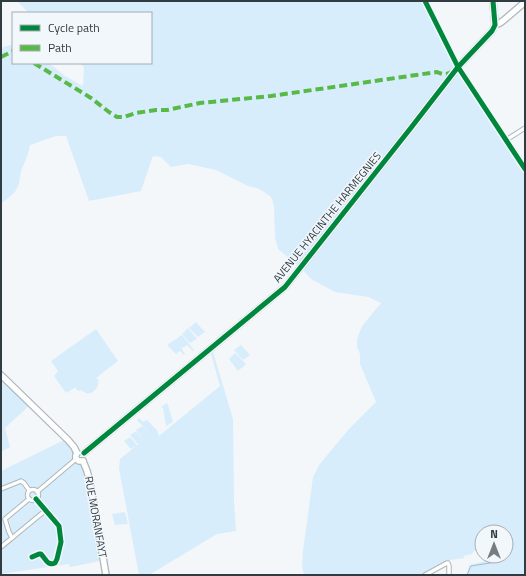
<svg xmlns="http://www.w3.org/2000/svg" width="526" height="576" font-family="'Titillium Web',sans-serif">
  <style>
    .green { fill: #d7edfc }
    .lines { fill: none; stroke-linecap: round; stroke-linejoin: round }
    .stream { stroke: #9ebdd2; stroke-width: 1 }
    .street-casing { stroke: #b0b6ba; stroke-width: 5.5 }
    .secondary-casing { stroke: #b0b6ba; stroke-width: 8 }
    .street { stroke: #fdfefe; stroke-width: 3.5 }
    .secondary { stroke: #fdfefe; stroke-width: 5.5 }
    .quiet { stroke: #58b947; stroke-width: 4; stroke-dasharray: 8 4; stroke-linecap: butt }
    .cycleway-casing { stroke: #f2f7fb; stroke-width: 8 }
    .cycleway { stroke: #00873e; stroke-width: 5 }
    .labels { text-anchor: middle; stroke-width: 3; stroke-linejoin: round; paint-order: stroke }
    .street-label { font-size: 11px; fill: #313b42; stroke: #f2f7fb }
  </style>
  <rect width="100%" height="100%" fill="#f4f7f9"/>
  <g class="green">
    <path d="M17,1h406l28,58 2,-1 72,111v406h-59l3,-10 25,-6v-3h12v-24h-24v18l-8,1 -2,3 -9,2 2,2 -15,2 -2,3 -23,12h-121l-2,-8 1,-16 10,-74 6,-12 30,-36 27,-27 -16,-38v-10l-3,-7v-8l5,-13 19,-23 -13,-6 -33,-5 -24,-13 -10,-11 -23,-19 -3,-11 -1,-32 -3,-9 -7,-5 -7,-4 -9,-2 -32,-16 -28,-6 -17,3 -10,-10 -8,-1 -12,35 -52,10 -23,-65h-10l-26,9 -2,9 -7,17 -2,13 -4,8 -14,12v-156l12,-4v19h36l16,13 18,10 1,-18 -1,-2 -3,-3h71v-50h-122z"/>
    <path d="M196,322l9,10 -7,5 -9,-9z"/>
    <path d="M188,328l9,11 -7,4 -8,-9z"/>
    <path d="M96,329l22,32 -22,17 2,1c3,9 -9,20 -16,11l-2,1 -4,-1v-3l-10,6 -12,-17 4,-5 -7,-10z"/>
    <path d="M182,335l12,15 -1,1 -6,-6 -5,3 -2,-2 5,8 -1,1 -4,-4 -4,3 -9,-9z"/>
    <path d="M241,345l9,10 -7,5 -9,-10z"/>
    <path d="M213,352l20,67 1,81 2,31 -19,3 -68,41h-10l-20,-106 1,-10 16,-13 -5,3 -7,-8 6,-4 7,8 2,-1h-1l-8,-9 6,-4 8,9 -8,-10 6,-4 9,9 -14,-15 2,-2 4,4 4,-2 10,10 2,6 61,-50 -9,-32z"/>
    <path d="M235,353l11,11 -8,7 -9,-12z"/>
    <path d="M1,375l30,29 -26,24 5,19 -9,5z"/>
    <path d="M167,403l1,2 5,17 -7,4 -3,-18 -2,-1z"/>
    <path d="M66,439l8,8 1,9 -3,4 2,3 3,-1 7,2 19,95 -7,3 -26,5 -1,-3 -68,10v-103z"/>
    <path d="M125,512l3,12 -13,1 -3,-11z"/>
  </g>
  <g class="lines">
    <path class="stream" d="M467,575l4,-9 19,-3 6,-3 2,-4"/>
    <defs>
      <g id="street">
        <path d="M425,1l33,66 67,102"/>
        <path d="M506,140l19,-12"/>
        <path d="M1,489l20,-8 3,2 5,7"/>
        <circle cx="33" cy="495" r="5.5"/>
        <path d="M37,492l39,-33"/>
        <path d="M12,538l34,-28"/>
        <path d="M1,547l11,-9 -3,-6 -4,-13 24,-20"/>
        <path d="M32,557l7,-3h2c5,5 6,12 14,9l2,-4 4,-17 -2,-16 -23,-27"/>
        <path d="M425,575l22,-12h1l1,3v9"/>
      </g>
      <g id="secondary">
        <path d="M495,25l5,-2 4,-3 21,-18"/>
        <path d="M1,375l67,65 6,7 3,6"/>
        <path d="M77,453c-2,3 -2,6 2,8h4"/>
        <path d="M84,453l201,-166 125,-158 48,-62 34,-36 3,-6 -2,-24"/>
        <path d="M83,461l4,10 3,11 16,93"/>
      </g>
    </defs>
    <use href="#street" class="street-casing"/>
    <use href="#secondary" class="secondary-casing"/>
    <use href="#street" class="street"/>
    <use href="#secondary" class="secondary"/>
    <g class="quiet">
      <path d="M1,57l12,-6"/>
      <path d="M34,63l57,35 18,14 8,5h7l12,-4 20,-3h11l33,-7 71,-7 166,-24c7,3 10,3 16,-1"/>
    </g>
    <defs>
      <g id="cycleway">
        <path d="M425,1l33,66 67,102"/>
        <path d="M84,453l201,-166 125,-158 48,-62 34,-36 3,-6 -2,-24"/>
        <path d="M32,557l7,-3h2c5,5 6,12 14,9l2,-4 4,-17 -2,-16 -23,-27"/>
      </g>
    </defs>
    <use href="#cycleway" class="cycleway-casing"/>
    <use href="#cycleway" class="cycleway"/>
  </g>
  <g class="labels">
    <g class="street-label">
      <text transform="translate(327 217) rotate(-51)" y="4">AVENUE HYACINTHE HARMEGNIES</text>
      <text transform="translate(96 517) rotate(80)" y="4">RUE MORANFAYT</text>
    </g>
  </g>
  <rect width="526" height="576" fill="none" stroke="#313b42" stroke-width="4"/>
  <rect x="12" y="12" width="140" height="52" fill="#f2f7fb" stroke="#a5acb1"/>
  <rect x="20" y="25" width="20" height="6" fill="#00873e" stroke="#a5acb1"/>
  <text x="48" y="32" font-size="12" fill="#313b42">Cycle path</text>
  <rect x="20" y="45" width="20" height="6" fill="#58b947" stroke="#a5acb1"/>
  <text x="48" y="52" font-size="12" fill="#313b42">Path</text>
  <g transform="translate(494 544)"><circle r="19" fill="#f2f7fb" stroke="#a5acb1"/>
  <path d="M0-3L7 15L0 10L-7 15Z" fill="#757d82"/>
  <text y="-6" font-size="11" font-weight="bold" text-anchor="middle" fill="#313b42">N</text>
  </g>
</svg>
